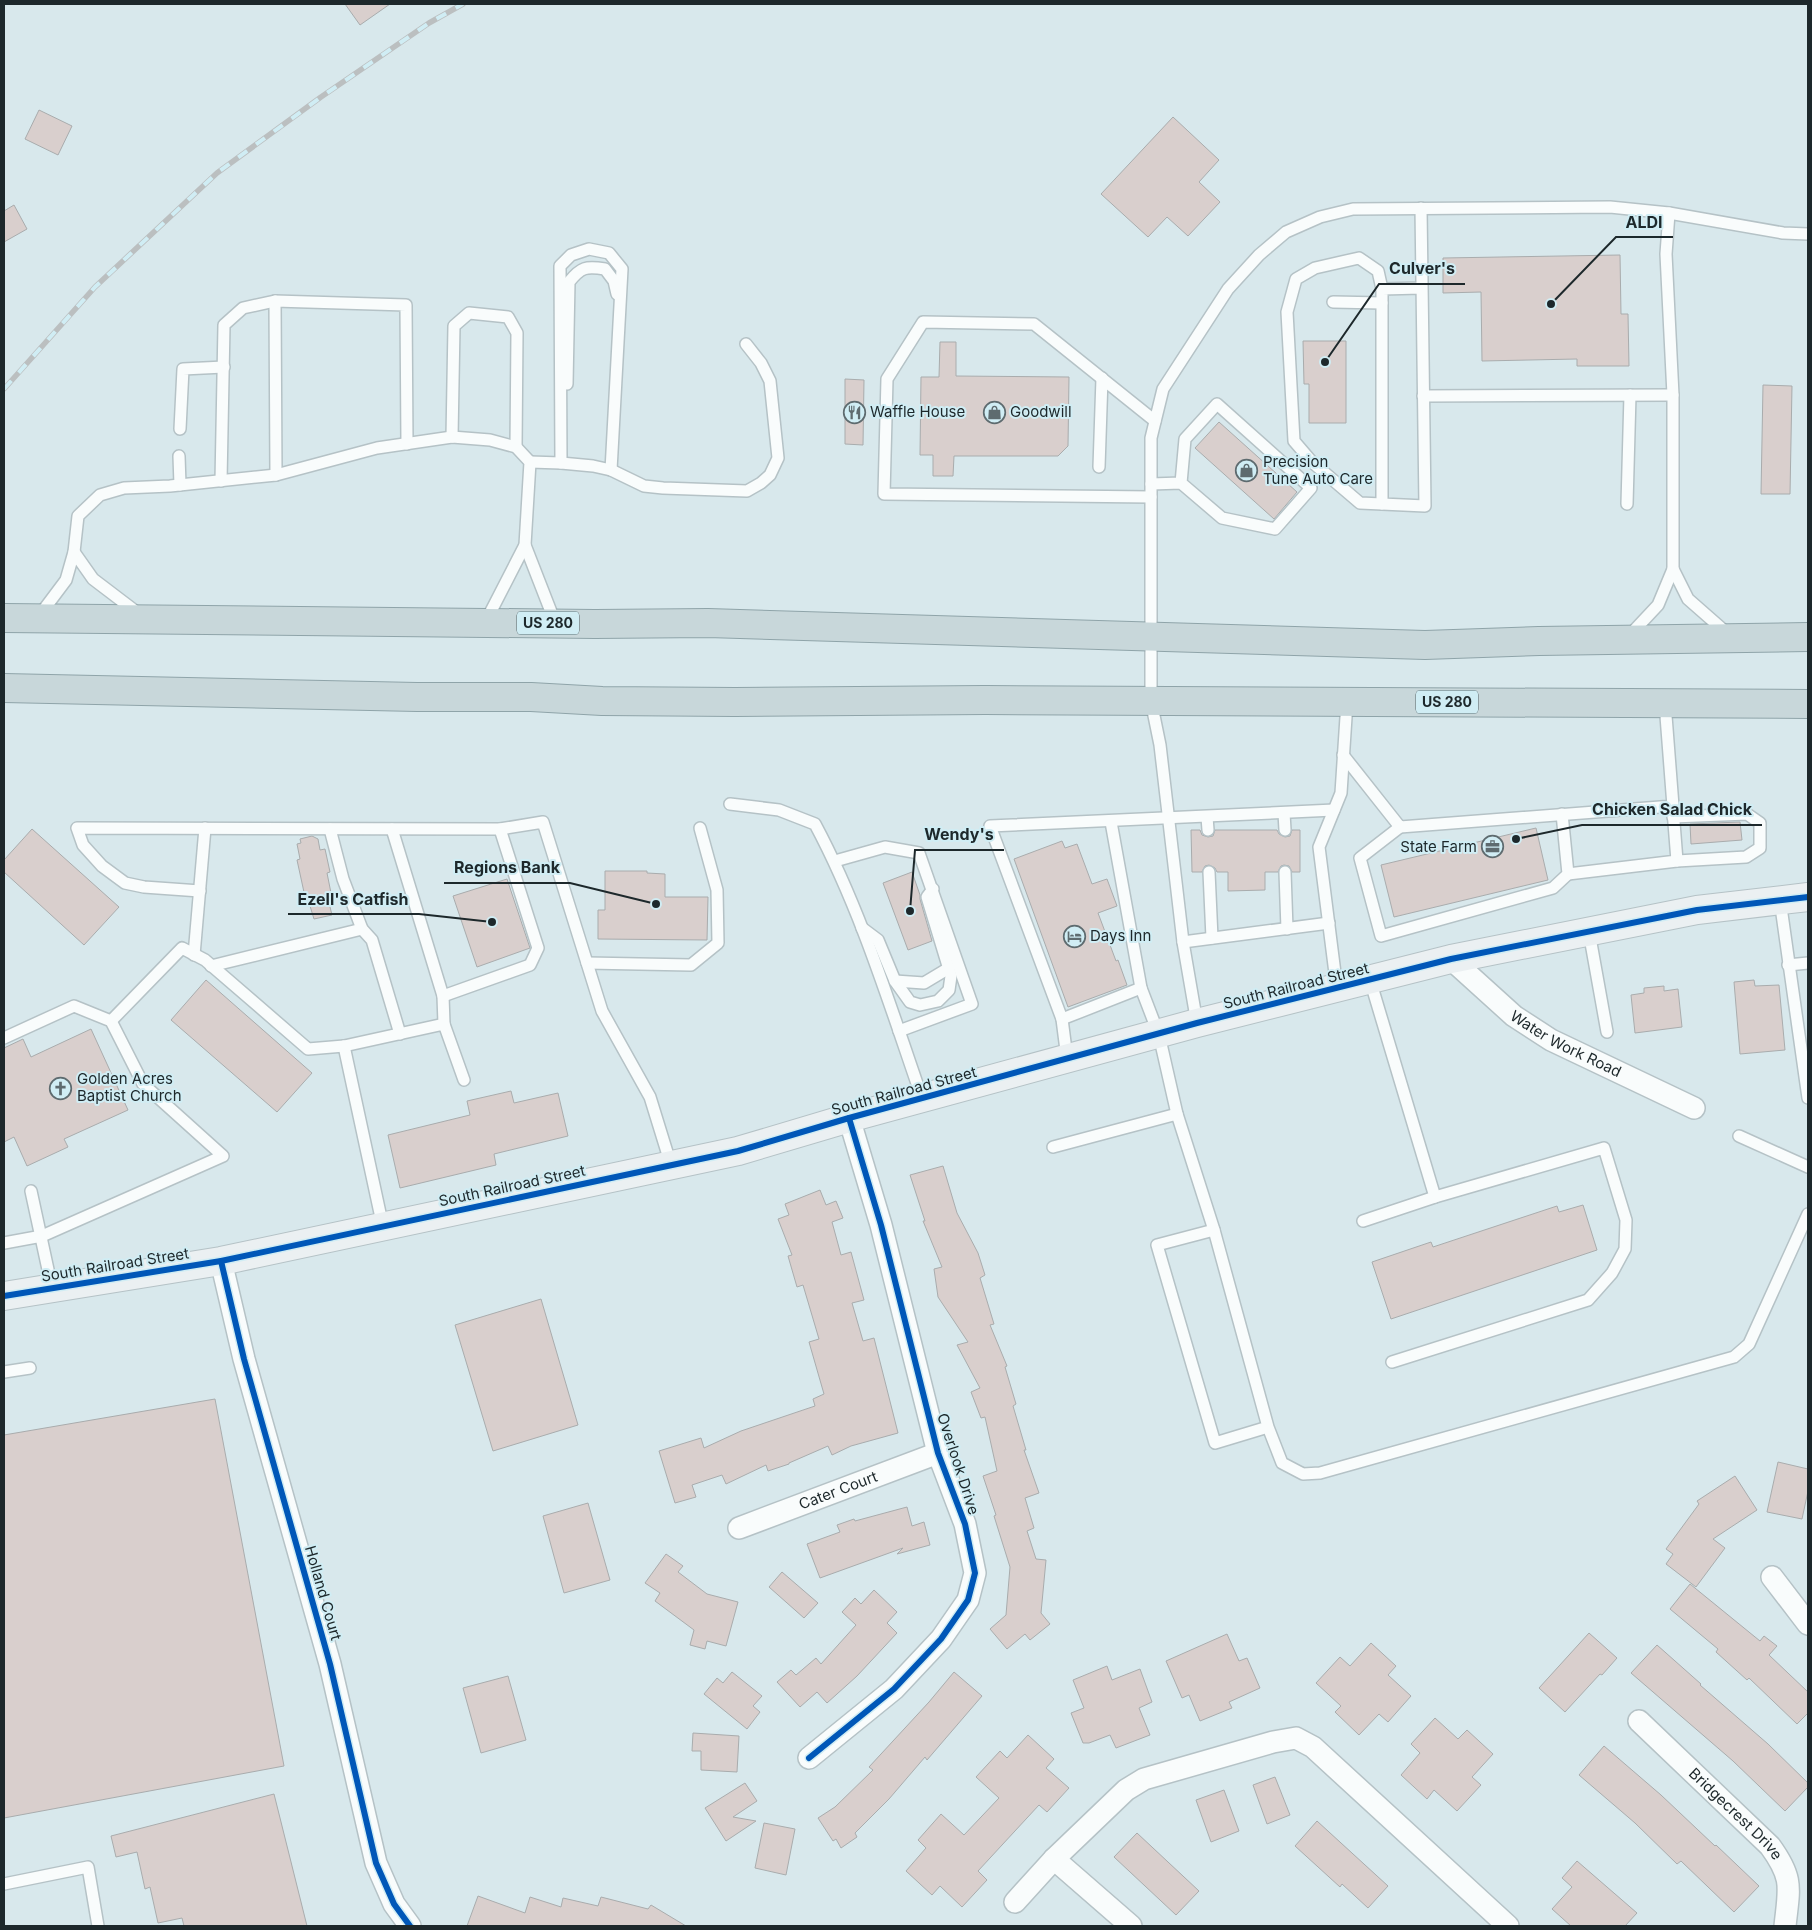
<svg xmlns="http://www.w3.org/2000/svg" width="1812" height="1930" font-family="Inter,sans-serif">
  <style>
    .building { fill: #d9cfcd; stroke: #a9acad }
    .lines { fill: none; stroke-linecap: round; stroke-linejoin: round }
    .lane-casing { stroke: #b5c2c6; stroke-width: 14 }
    .street-casing { stroke: #b5c2c6; stroke-width: 24 }
    .secondary-casing { stroke: #b5c2c6; stroke-width: 30 }
    .highway-casing { stroke: #8fa4a9; stroke-width: 30 }
    .lane { stroke: #f9fcfc; stroke-width: 11 }
    .street { stroke: #f9fcfc; stroke-width: 21 }
    .secondary { stroke: #ebf0f2; stroke-width: 28 }
    .highway { stroke: #c8d7da; stroke-width: 28 }
    .rail-casing { stroke: #bbbfc0; stroke-width: 5.5 }
    .rail { stroke: #d0edf4; stroke-width: 4; stroke-dasharray: 11; stroke-linecap: butt }
    .cycleway-casing { stroke: #d0edf4; stroke-width: 9 }
    .cycleway { stroke: #0057b8; stroke-width: 6 }
    .labels { text-anchor: middle; stroke-width: 4; stroke-linejoin: round; paint-order: stroke }
    .shield { fill: #d0edf4; stroke: #536367; stroke-width: 1 }
    .shield-label { font-size: 14px; font-weight: bold; fill: #1d282b }
    .poi-label { font-size: 15px; fill: #1d282b; stroke: #d0edf4; text-anchor: start }
    .street-label { font-size: 15px; fill: #1d282b; stroke: #d0edf4 }
    .leader { fill: none; stroke: #1d282b; stroke-width: 2 }
    .callout-dot { fill: #1d282b; stroke: #d0edf4; stroke-width: 2 }
    .callout-label { font-size: 16px; text-anchor: middle; font-weight: bold; fill: #1d282b; stroke: #d0edf4; stroke-width: 4; stroke-linejoin: round; paint-order: stroke }
  </style>
  <rect width="100%" height="100%" fill="#d8e8ec"/>
  <g class="building">
    <path d="M345,4h45l-30,21z"/>
    <path d="M39,110l33,16 -14,29 -33,-16z"/>
    <path d="M1173,117l46,43 -20,22 21,20 -32,34 -21,-19 -19,20 -47,-43z"/>
    <path d="M14,205l13,24 -23,13v-31z"/>
    <path d="M1620,255l1,59h7l1,52h-52v-7l-95,2 -1,-69 -38,1v-35z"/>
    <path d="M1303,341h43v82h-37v-39h-5z"/>
    <path d="M940,342h16v34l113,1 -1,69 -10,10h-104l-1,20h-20v-21h-13l1,-78h18z"/>
    <path d="M845,379l19,1 -1,65 -18,-1z"/>
    <path d="M1763,385l29,1 -2,108h-29z"/>
    <path d="M1219,422l78,70 -23,27 -79,-71z"/>
    <path d="M1740,822l2,18 -51,4 -1,-20z"/>
    <path d="M1536,828l12,52 -154,37 -13,-52z"/>
    <path d="M32,829l87,78 -35,38 -80,-73v-12z"/>
    <path d="M1191,830h9l2,5 6,2 5,-1 2,-6h62l2,4 6,3 5,-1 2,-6h8v42h-8l-3,-6 -5,-1 -3,1 -3,6h-13v18l-37,1v-19h-11l-2,-4 -6,-3 -4,1 -3,6h-10z"/>
    <path d="M312,836l6,3 2,11 5,-1 5,23 -3,1 5,25 -4,1 4,16 -18,4 -4,-13h-3l-10,-46 3,-1 -3,-15 4,-1 -1,-4z"/>
    <path d="M1062,841l3,7 12,-4 15,40 15,-5 10,27 -19,7 18,48 2,-1 9,25 -59,22 -54,-148z"/>
    <path d="M605,871h42v2l18,1v23h43l-1,43 -109,-1v-29h7z"/>
    <path d="M912,872l8,23v4l12,42 -24,9 -25,-67z"/>
    <path d="M507,879l23,69 -53,19 -24,-71z"/>
    <path d="M206,980l106,93 -35,39 -106,-92z"/>
    <path d="M1754,980l1,6 24,-1 6,65 -45,4 -6,-72z"/>
    <path d="M1664,986v5l14,-2 4,38 -47,6 -4,-38 13,-2v-5z"/>
    <path d="M91,1029l37,81 -64,29 4,8 -41,19 -13,-29 -10,5v-94l19,-9 8,18z"/>
    <path d="M511,1091l3,12 44,-10 10,43 -74,18 2,11 -96,23 -12,-53 82,-20 -3,-14z"/>
    <path d="M943,1166l14,47 21,40 7,22 -5,3 14,46 -4,1 17,41 -2,1 11,37 -3,2 13,44h-2l15,43 -14,5 9,30 -7,3 9,28 10,1 -5,53 9,11 -20,16 -5,-6 -18,15 -17,-20 16,-14 4,-48 -16,-51 2,-1 -13,-39 14,-5 -12,-54 -4,1 -10,-26 9,-4 -23,-43 11,-3 -30,-45 -4,-28 8,-2 -19,-46h2l-15,-46z"/>
    <path d="M820,1190l6,15 10,-4 7,17 -11,4 9,33 10,-3 13,48 -12,3 11,38 11,-3 24,95 -47,13 -19,9 -4,-9 -39,17v1l-21,7 -2,-6 -40,19 -4,-9 -30,10 4,12 -21,6 -16,-52 42,-13 3,10 37,-17 74,-25 -2,-7 11,-5 -15,-52 10,-3 -16,-54 -6,2 -9,-31 4,-1 -14,-36 11,-4 -4,-11z"/>
    <path d="M1583,1205l14,45 -206,69 -19,-57 59,-20 2,5 124,-41 2,6z"/>
    <path d="M541,1299l37,126 -85,26 -38,-126z"/>
    <path d="M215,1399l69,367 -280,52v-383z"/>
    <path d="M1778,1462l30,7v22l-6,28 -35,-7z"/>
    <path d="M1735,1476l22,34 -44,29 12,9 -29,39 -30,-23 7,-10 -7,-5 33,-45 -2,-3z"/>
    <path d="M588,1503l22,77 -46,13 -21,-77z"/>
    <path d="M907,1507l5,19 12,-4 6,23 -33,9 6,-6 -83,30 -13,-34 33,-12 -3,-7 17,-6 1,2z"/>
    <path d="M666,1554l17,12 -5,6 29,22 31,8 -12,44 -19,-5 -2,8 -15,-4 4,-15 -39,-29 5,-8 -15,-10z"/>
    <path d="M782,1572l36,31 -14,15 -35,-31z"/>
    <path d="M1690,1584l70,57 4,-5 13,10 -8,9 39,37v21l-11,11 -48,-46 -2,2 -31,-28 2,-3 -48,-40z"/>
    <path d="M874,1590l23,22 -10,11 10,10 -40,43 -30,27 -10,-11 -17,15 -23,-25 14,-12 5,5 20,-17 5,6 35,-39 -14,-13 13,-14 6,6z"/>
    <path d="M1589,1633l28,25 -15,17 -2,-1 -35,38 -26,-24z"/>
    <path d="M1227,1634l12,27 8,-3 13,30 -31,14 3,6 -32,13 -11,-26 -7,3 -16,-37z"/>
    <path d="M1371,1643l25,23 -8,9 23,21 -23,26 -9,-8 -20,21 -24,-23 6,-6 -25,-23 24,-26 10,9z"/>
    <path d="M1657,1645l44,39 -1,1 68,59 40,39v4l-23,24 -52,-50 -102,-88z"/>
    <path d="M1107,1666l5,14 28,-11 12,33 -13,6 11,27 -34,13 -6,-13 -21,8h-6l-12,-30 13,-5 -11,-28z"/>
    <path d="M732,1672l30,24 -9,10 7,6 -13,17 -43,-35 13,-16 6,5z"/>
    <path d="M954,1672l28,24 -55,64 -2,-3 -36,42 -34,34 2,4 -16,11 -5,-9 -3,2 -15,-23 17,-11 38,-37 -4,-3 60,-65z"/>
    <path d="M508,1676l18,64 -45,13 -18,-65z"/>
    <path d="M1435,1718l23,21 9,-9 26,24 -21,23 9,8 -24,26 -23,-21 -7,9 -26,-24 19,-22 -9,-9z"/>
    <path d="M693,1733l46,3 -2,36 -36,-2v-19h-9z"/>
    <path d="M1028,1735l26,24 -8,9 23,20 -22,24 -8,-7 -61,66 9,9 -25,27 -22,-21 -8,9 -26,-24 20,-23 -8,-8 23,-26 23,21 35,-37 -23,-21 24,-26 7,7z"/>
    <path d="M1604,1746l57,49 54,51 1,-1 43,41 -25,26 -53,-51 -4,3 -42,-41 -56,-48z"/>
    <path d="M1275,1777l15,38 -23,9 -14,-39z"/>
    <path d="M745,1783l12,18 -24,16 23,4 -30,20 -21,-33z"/>
    <path d="M1224,1790l15,41 -28,11 -15,-42z"/>
    <path d="M274,1794l33,132h-123l-2,-8 -24,5 -8,-36 -5,2 -8,-37 -21,5 -5,-21z"/>
    <path d="M1317,1821l71,65 -20,22 -26,-24 -2,3 -45,-41z"/>
    <path d="M764,1823l31,6 -9,46 -31,-7z"/>
    <path d="M1137,1833l62,58 -23,24 -62,-58z"/>
    <path d="M1577,1861l60,52 -12,13h-54l-19,-17 20,-22 -10,-9z"/>
    <path d="M478,1896l47,17 5,-16 31,10 2,-9 35,8 3,-9 47,12 3,-4 35,21h-219z"/>
  </g>
  <g class="lines">
    <defs>
      <g id="lane">
        <path d="M1421,288l-39,1v215l43,2 -4,-298"/>
        <path d="M1333,302l49,1"/>
        <path d="M567,384l2,-102c12,-15 17,-16 36,-13l9,12 3,13"/>
        <path d="M1423,396l250,-1"/>
        <path d="M180,429l3,-60 41,-2"/>
        <path d="M452,437l2,-111 15,-13 39,4 9,16 -1,114"/>
        <path d="M179,456l1,29"/>
        <path d="M530,462l31,1 32,3 18,4 33,16 19,2 84,3 14,-8 9,-8 8,-17 -8,-77 -9,-18 -15,-19"/>
        <path d="M561,463l-1,-197 11,-11 18,-6 20,4 13,16 -11,201"/>
        <path d="M1099,467l3,-89"/>
        <path d="M276,475l-1,-174 131,4 1,139"/>
        <path d="M221,481l3,-156 19,-17 32,-7"/>
        <path d="M1151,484l30,-1 41,35 53,11 36,-41 -94,-84 -32,35 -4,44"/>
        <path d="M1151,497l-267,-3 3,-115 36,-57 111,2 121,97"/>
        <path d="M1382,504l-22,-1 -48,-41 -18,-21 -7,-129 9,-33 19,-11 44,-10 19,13 4,18"/>
        <path d="M1627,504l3,-109"/>
        <path d="M525,545l30,77"/>
        <path d="M74,552l19,27 46,35"/>
        <path d="M1673,569l15,30 41,36"/>
        <path d="M39,616l27,-36 8,-28 4,-36 22,-21 24,-7 46,-2 106,-11 101,-27 75,-11 38,3 26,7 14,15 -5,83 -39,76"/>
        <path d="M1628,637l30,-32 15,-36v-174l-7,-141 3,-41"/>
        <path d="M1343,755l57,72 273,-21 -8,-103"/>
        <path d="M730,804l49,6 36,14c46,86 75,182 107,274"/>
        <path d="M1284,813l1,17"/>
        <path d="M1207,817l1,13"/>
        <path d="M1673,817l74,-3 13,9v25l-14,9 -69,4"/>
        <path d="M1111,822l30,166 18,47 18,79"/>
        <path d="M1400,827l-40,31 21,78 172,-48 15,-14 -6,-60"/>
        <path d="M330,829l13,50 19,50 10,11 28,94"/>
        <path d="M392,829l51,167 1,28"/>
        <path d="M835,861l50,-14 34,6 53,151 -73,27"/>
        <path d="M1209,872l3,66"/>
        <path d="M1285,872l2,57"/>
        <path d="M1568,874l109,-13 -4,-51"/>
        <path d="M200,891l-56,-4 -19,-4 -23,-17 -19,-21 -6,-17 423,1 43,-7 59,189 48,86 21,68"/>
        <path d="M1780,900l28,198"/>
        <path d="M862,928l16,12 17,41 15,21 10,3 18,-4 11,-11 2,-14 -24,-79 6,-8"/>
        <path d="M1589,932l18,100"/>
        <path d="M1183,942l146,-19"/>
        <path d="M194,955l11,-127"/>
        <path d="M587,963l104,2 27,-22 -1,-53 -17,-62"/>
        <path d="M1788,965l20,-2"/>
        <path d="M211,966l151,-37"/>
        <path d="M895,981l29,2 25,-15"/>
        <path d="M1337,989l-18,-142 22,-54 6,-91"/>
        <path d="M443,996l87,-31 8,-17 -38,-119"/>
        <path d="M1062,1019l79,-31"/>
        <path d="M111,1021l71,-73 23,12 103,89 36,-3 100,-22 20,56"/>
        <path d="M1197,1023l-14,-81 -23,-197 -9,-44v-263l12,-49 65,-100 31,-34 27,-23 34,-15 33,-8 257,-2 59,6 114,20 25,1"/>
        <path d="M4,1038l70,-32 37,15 32,63 80,72 -181,80 -38,7"/>
        <path d="M344,1046l39,181"/>
        <path d="M1067,1058l-5,-39 -72,-193 344,-16"/>
        <path d="M1739,1136l69,31"/>
        <path d="M1053,1147l124,-33 37,116"/>
        <path d="M31,1191l21,97"/>
        <path d="M1363,1221l72,-24 -65,-217"/>
        <path d="M1392,1362l196,-62 24,-27 13,-24 1,-29 -22,-72 -169,49"/>
        <path d="M4,1372l26,-4"/>
        <path d="M1268,1427l-53,16 -58,-198 57,-15 54,197 14,36 21,11 17,-1 414,-116 15,-13 59,-130"/>
        <path d="M4,1884l84,-17 10,59"/>
      </g>
      <g id="street">
        <path id="s1" d="M1451,959l63,57 37,24 143,68"/>
        <path d="M221,1261l23,98 86,305 46,199 18,41 16,22"/>
        <path id="s2" d="M739,1528l199,-75"/>
        <path d="M1772,1577l36,47"/>
        <path id="s3" d="M1639,1721l131,125c24,33 19,42 15,80"/>
        <path d="M809,1758l85,-69 47,-50 27,-39 7,-27 -10,-49 -27,-71 -57,-228 -32,-107"/>
        <path d="M1054,1859l77,67"/>
        <path d="M1015,1902l39,-43 72,-69 18,-11 129,-37 23,-4 17,9 195,179"/>
      </g>
      <path id="secondary" d="M4,1296l217,-35 517,-110 111,-33 348,-95 254,-64 246,-49 111,-13"/>
      <g id="highway">
        <path d="M4,618l591,6 113,-1 717,22 114,-4 269,-4"/>
        <path d="M4,688l413,9h114l71,4 133,1 250,-2 823,4"/>
      </g>
    </defs>
    <use href="#lane" class="lane-casing"/>
    <use href="#street" class="street-casing"/>
    <use href="#secondary" class="secondary-casing"/>
    <use href="#highway" class="highway-casing"/>
    <use href="#lane" class="lane"/>
    <use href="#street" class="street"/>
    <use href="#secondary" class="secondary"/>
    <use href="#highway" class="highway"/>
    <defs>
      <path id="rail" d="M4,389l91,-102 122,-114 104,-76 108,-74 34,-19"/>
    </defs>
    <use href="#rail" class="rail-casing"/>
    <use href="#rail" class="rail"/>
    <defs>
      <g id="cycleway">
        <path d="M221,1261l23,98 86,305 46,199 18,41 16,22"/>
        <path d="M4,1296l217,-35 517,-110 111,-33 348,-95 254,-64 246,-49 111,-13"/>
        <path d="M809,1758l85,-69 47,-50 27,-39 7,-27 -10,-49 -27,-71 -57,-228 -32,-107"/>
      </g>
    </defs>
    <use href="#cycleway" class="cycleway-casing"/>
    <use href="#cycleway" class="cycleway"/>
  </g>
  <defs>
    <symbol id="restaurant-ring" viewBox="-11 -11 22 22"><circle r="9.5" fill="#d0edf4" stroke="#5e6b6f" stroke-width="1.5"/><path d="M-5-6h1v4h1v-4h1v4h1v-4h1v5L-1.5 .5V6h-2V.5L-5-1ZM5-6V6H3V1.5H1.5Q1.5-4 5-6Z" fill="#5e6b6f"/></symbol>
    <symbol id="shop-ring" viewBox="-11 -11 22 22"><circle r="9.5" fill="#d0edf4" stroke="#5e6b6f" stroke-width="1.5"/><path d="M-5-2.5h2.3a2.7 3.5 0 0 1 5.4 0H5L5.5 6h-11ZM-1.5-2.5h3a1.5 2.3 0 0 0-3 0Z" fill="#5e6b6f"/></symbol>
    <symbol id="office-ring" viewBox="-11 -11 22 22"><circle r="9.5" fill="#d0edf4" stroke="#5e6b6f" stroke-width="1.5"/><path d="M-6-3h4V-5.5h4V-3h4V5H-6ZM-1-4.5V-3h2v-1.5ZM-6 0V1H6V0Z" fill="#5e6b6f"/></symbol>
    <symbol id="hotel-ring" viewBox="-11 -11 22 22"><circle r="9.5" fill="#d0edf4" stroke="#5e6b6f" stroke-width="1.5"/><path d="M-6-4.5h1.5V1H6V5H4.5V3h-9V5H-6ZM-4 0a1.8 1.8 0 1 1 3.6 0ZM.5 0V-2.5h3Q6-2.5 6 0Z" fill="#5e6b6f"/></symbol>
    <symbol id="church-ring" viewBox="-11 -11 22 22"><circle r="9.5" fill="#d0edf4" stroke="#5e6b6f" stroke-width="1.5"/><path d="M-1.2-6h2.4v3.5h3.3v2.4h-3.3V6h-2.4V-.1h-3.3v-2.4h3.3Z" fill="#5e6b6f"/></symbol>
  </defs>
  <g fill-rule="evenodd">
    <use href="#restaurant-ring" x="842" y="400" width="25" height="25"/>
    <use href="#shop-ring" x="982" y="400" width="25" height="25"/>
    <use href="#shop-ring" x="1234" y="458" width="25" height="25"/>
    <use href="#office-ring" x="1480" y="834" width="25" height="25"/>
    <use href="#hotel-ring" x="1062" y="924" width="25" height="25"/>
    <use href="#church-ring" x="48" y="1076" width="25" height="25"/>
  </g>
  <g class="labels">
    <g class="shield">
      <rect x="517" y="611.5" width="62" height="23" rx="4"/>
      <rect x="1416" y="690.5" width="62" height="23" rx="4"/>
    </g>
    <g class="shield-label">
      <text x="548" y="628">US 280</text>
      <text x="1447" y="707">US 280</text>
    </g>
    <g class="poi-label">
      <text x="870" y="417">Waffle House</text>
      <text x="1010" y="417">Goodwill</text>
      <text x="1263" y="467">Precision<tspan x="1263" dy="17">Tune Auto Care</tspan></text>
      <text x="1477" y="852" text-anchor="end">State Farm</text>
      <text x="1090" y="941">Days Inn</text>
      <text x="77" y="1084">Golden Acres<tspan x="77" dy="17">Baptist Church</tspan></text>
    </g>
    <g class="street-label">
      <text transform="translate(1296 986) rotate(-14)" y="5">South Railroad Street</text>
      <text dy="5" stroke="none"><textPath href="#s1" startOffset="144">Water Work Road</textPath></text>
      <text transform="translate(904 1091) rotate(-15)" y="5">South Railroad Street</text>
      <text transform="translate(512 1186) rotate(-12)" y="5">South Railroad Street</text>
      <text transform="translate(115 1265) rotate(-9)" y="5">South Railroad Street</text>
      <text transform="translate(958 1464) rotate(72)" y="5">Overlook Drive</text>
      <text dy="5" stroke="none"><textPath href="#s2" startOffset="106">Cater Court</textPath></text>
      <text transform="translate(323 1593) rotate(74)" y="5">Holland Court</text>
      <text dy="5" stroke="none"><textPath href="#s3" startOffset="134">Bridgecrest Drive</textPath></text>
    </g>
  </g>
  <path class="leader" d="M1551 304L1616 237H1673M1325 362L1379 284H1465M1516 839L1582 825H1762M910 911L915 850H1004M656 904L570 883H444M492 922L419 914H288"/>
  <g class="callout-dot">
    <circle cx="1551" cy="304" r="5"/>
    <circle cx="1325" cy="362" r="5"/>
    <circle cx="1516" cy="839" r="5"/>
    <circle cx="910" cy="911" r="5"/>
    <circle cx="656" cy="904" r="5"/>
    <circle cx="492" cy="922" r="5"/>
  </g>
  <g class="callout-label">
    <text x="1644" y="228">ALDI</text>
    <text x="1422" y="274">Culver's</text>
    <text x="1672" y="815">Chicken Salad Chick</text>
    <text x="959" y="840">Wendy's</text>
    <text x="507" y="873">Regions Bank</text>
    <text x="353" y="905">Ezell's Catfish</text>
  </g>
  <rect width="1812" height="1930" fill="none" stroke="#1d282b" stroke-width="10"/>
</svg>
